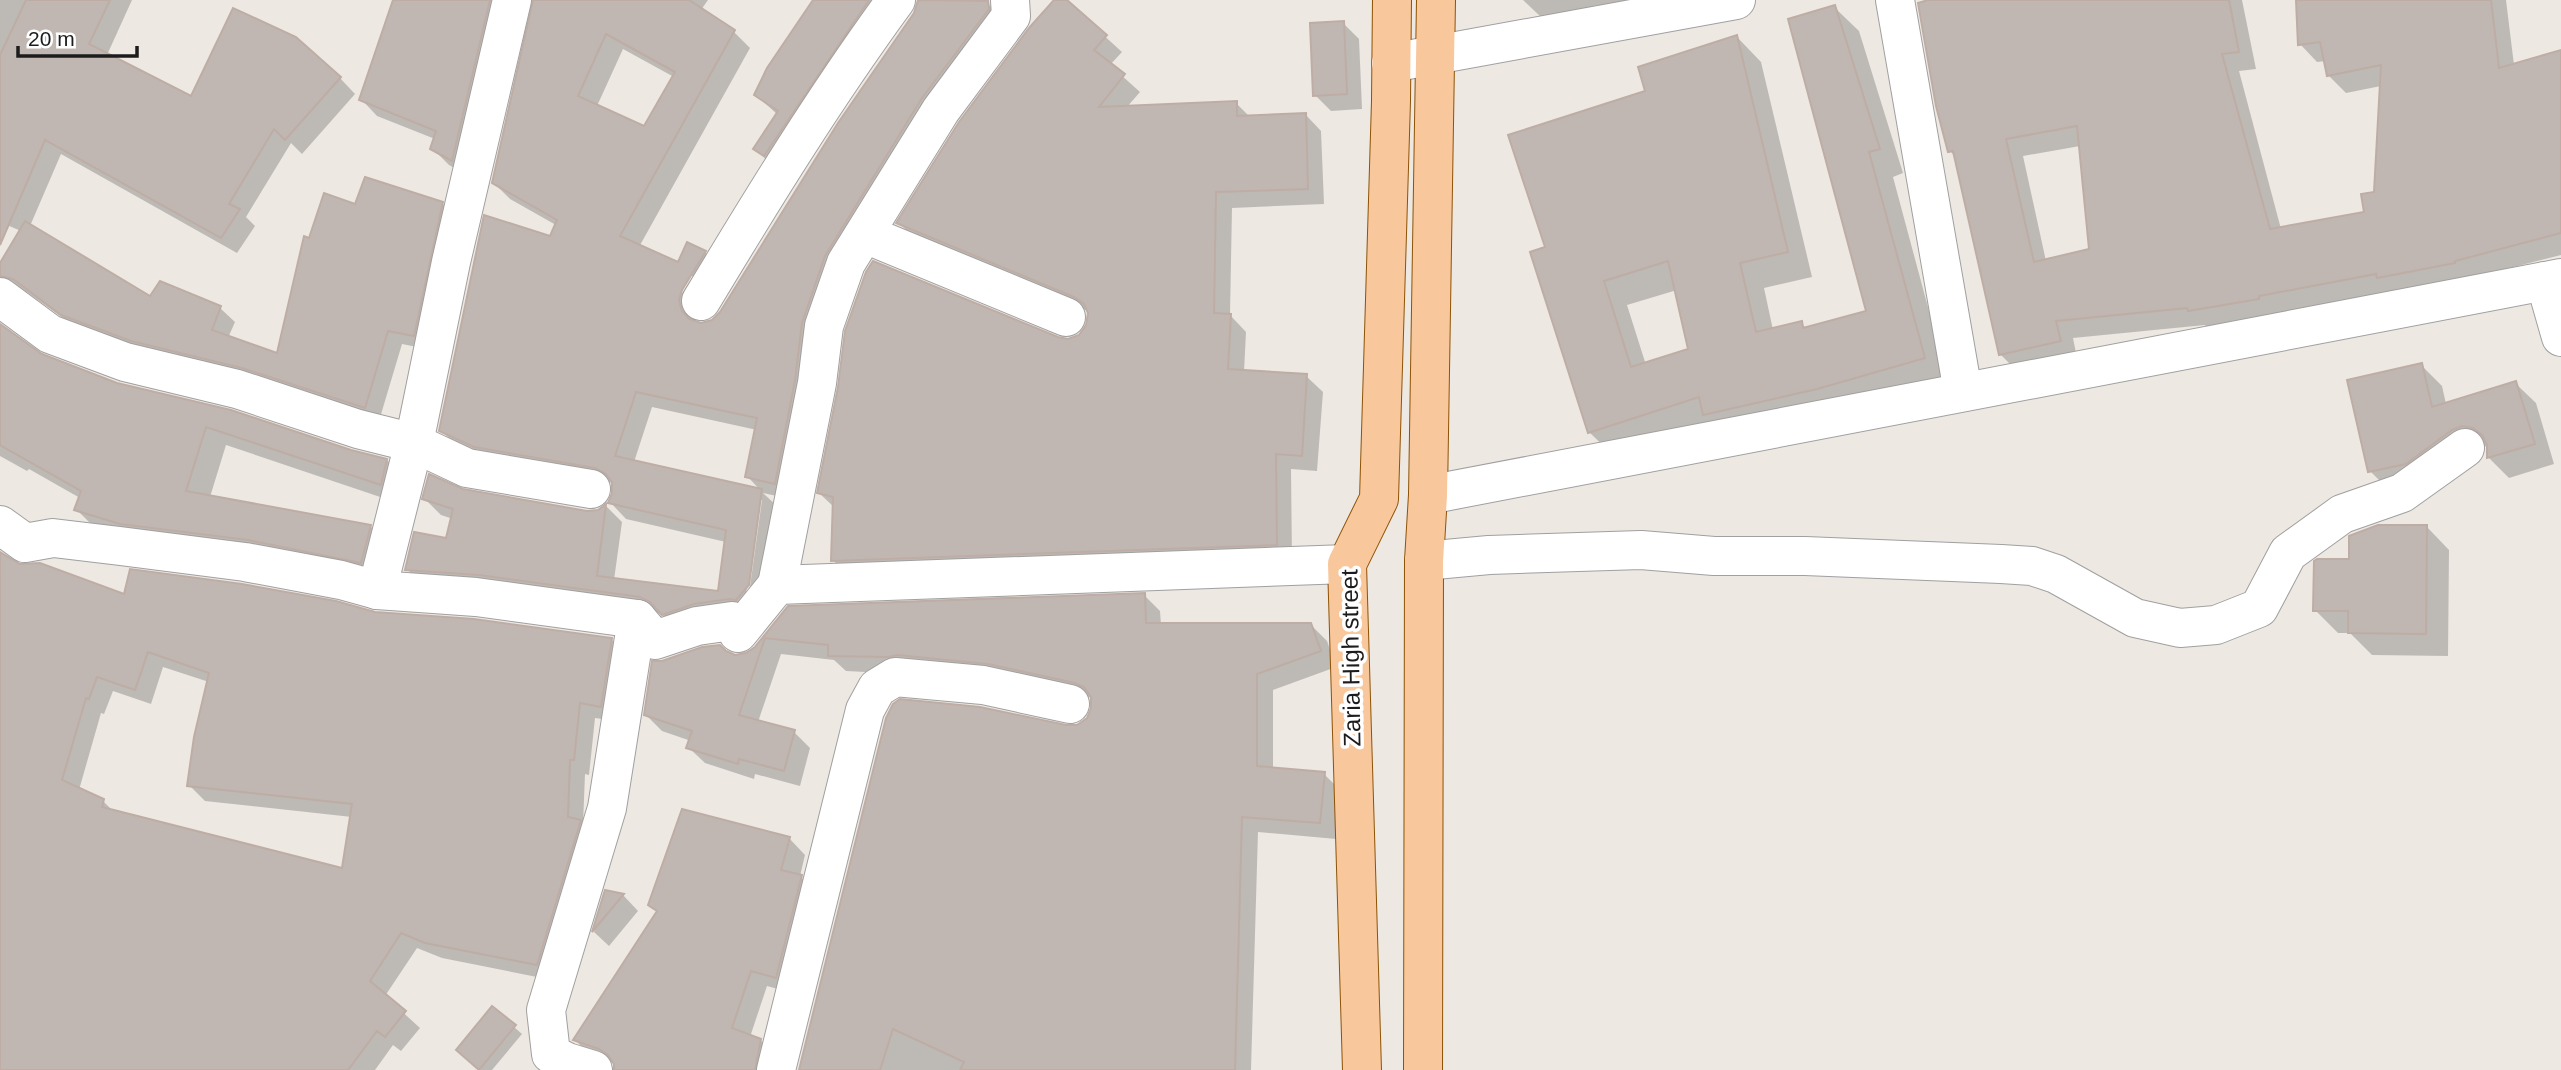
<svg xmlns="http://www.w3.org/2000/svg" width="2561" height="1070" font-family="Arial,sans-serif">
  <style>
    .shadow { fill: #0003; fill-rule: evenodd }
    .building { fill: #c1b7b2; stroke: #beada5; stroke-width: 2; fill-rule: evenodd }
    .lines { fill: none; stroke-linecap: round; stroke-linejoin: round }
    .minor-casing { stroke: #a0a0a0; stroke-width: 40 }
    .primary-casing { stroke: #8e5306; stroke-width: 40 }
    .minor { stroke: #fff; stroke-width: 38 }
    .primary { stroke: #f8c79c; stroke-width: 38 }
    .labels { text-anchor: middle; stroke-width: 7; stroke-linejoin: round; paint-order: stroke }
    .street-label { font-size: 24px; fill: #1c1c1c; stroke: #fff }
  </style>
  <rect width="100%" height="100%" fill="#ede8e2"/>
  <g class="shadow">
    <path d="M0,0h132l-25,55 85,44 148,-21 15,16 -53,60 -11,-11 -45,74 9,9 -18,27 -176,-99 -31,72 120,72 10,-15 60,25 15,14 -7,16 50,18 32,-116 47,-34 85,-3 14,15 -29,131 -25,-5 -23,77 -302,-93 -49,-35 -28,-11v-15l21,-36 -21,-9z"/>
    <path d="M395,0h119l-46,176 -19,-11 -17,-17 3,-9 -58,-23 -16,-17z"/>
    <path d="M535,0h173l-7,10 32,21 17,17 -111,199 40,18 26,-13 16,17 -26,48 1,6 16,-1 9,-9 194,-299 4,-14h65l20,19 -163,253 -50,227 -28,-6 15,14 -14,95 -97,15 -9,-4 -161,-22 -74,-5 -16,-17 40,-29 6,-21 -12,-4 -17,-17 38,-7 125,21 12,-1 7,-5 16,16 -8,58 105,12 7,-50 -100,-23 -16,-17 4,-8 -1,-11 -121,-20 -35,-16 -16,-17 115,-205 -46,-26 -16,-16zM623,49l51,28 -29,51 -48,-22zM689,276h4l-14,22 -3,-2zM652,407l105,23 -10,46 14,15 -127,-29zM759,500h3l-13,94h-3z"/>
    <path d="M815,0h84l-127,166 -16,-17 22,-34 -22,-20z"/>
    <path d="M1056,0h9l57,52 -12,13 30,27 -13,15 109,-4 14,14 55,-3 16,17 3,73 -92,4 -2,107 16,17 -2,40 62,4 17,16 -6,79 -26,-2 1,91 -443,17 -16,-17 2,-52 -16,-15 238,-154 11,1 12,-4 8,-11v-14l-173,-72 -16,-16z"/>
    <path d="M1523,0h120l-50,6v7l-52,4z"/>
    <path d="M1934,0h308l14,69 -17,2 42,158 85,-15 10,-21 5,-107 -35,7 -18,-18 -2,-14 -9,1 -17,-18 -3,-44h209l8,65 47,-13v203l-90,23 -264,50 -2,-3 -132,13 4,20 -59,14 -18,-18 -43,-196 -7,-7zM2080,146l11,105 -45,10 -23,-105z"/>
    <path d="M1834,7l25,24 44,142 -10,4 55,205 -334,74 -25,-24 -42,-183 100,-157 90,-55 24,25 51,215 -48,11 9,42 28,-7 6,6 61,-17zM1677,290l13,60 -44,15 -19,-60z"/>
    <path d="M1343,23l16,16 3,70 -31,2 -16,-16z"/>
    <path d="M0,326l36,27 81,31 270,76 20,21 -6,23 -175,-59 -16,52 160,29 20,20 -9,36 -285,-53 -20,-20 4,-11 -51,-29 -2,2 -27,-15z"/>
    <path d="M2421,365l21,21 4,18 69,-21 21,20 18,61 -45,14 -21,-21v-10l-4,-1 -94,45 -20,-20z"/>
    <path d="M2427,527l22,23 -1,106 -76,-1 -22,-22h-12l-23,-23 36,-49z"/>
    <path d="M0,553l19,13 106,31 250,17 236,25 16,16 -11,66 -21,-3 -6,57 -4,-1 -2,51 -31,155 -110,-22 -25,-10 -32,48 35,32 -19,23 -8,-6 -18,25h-375zM163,667l46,15 -20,103 16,16 147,16 -8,54 -230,-59 -11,-11 -24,-11 22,-77 3,1 9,-23 38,13z"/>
    <path d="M1144,595l16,16 1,14 149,-1 17,17 9,26 -63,23v79l51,5 16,16 -4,49 -78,-7 -7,238h-451l266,-343 12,-1 10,-7 5,-9v-12l-88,-19 -159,-8 -12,-11 -53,-6 -23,68 36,10 16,16 -10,38 -45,-12 -1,5 -49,-16 -17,-16 3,-6 -29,-10 -16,-16 80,-62 9,3 11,-1 10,-7 33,-40z"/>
    <path d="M789,838l16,17 -5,21 17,17 -25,100 -25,-7 -17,51 10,3 17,16 -4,14h-157v-6l-25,-8 -16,-16z"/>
    <path d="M606,892l17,3 15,16 -29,35 -15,-14z"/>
    <path d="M514,1027l8,7 -30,36h-11l-15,-12z"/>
  </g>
  <g class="building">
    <path d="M26,0h84l-21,44 102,52 42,-88 63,29 45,40 -56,63 -11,-11 -45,75 11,5 -19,29 -176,-98 -45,105v-190z"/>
    <path d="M393,0h97l-38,161 -22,-12 6,-18 -77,-31z"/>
    <path d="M533,0h156l46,30 -115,206 58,26 9,-20 19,9 -24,39 -3,10 3,11 7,8 12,4 11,-3 8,-8 118,-189 76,-110 4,-13 70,1 1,8 -67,89 -97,158 -23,67 -7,57 -20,104 -30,-7 12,-59 -121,-26 -21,64 147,33 -13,96 -13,15 -7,-1 -35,5 -32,11 -12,-13 -10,-5 -161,-22 -74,-5 9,-38 32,6 7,-29 -31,-10 7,-25 34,15 124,22 11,-1 8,-6 -9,72 121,15 8,-61 -118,-27 4,-10v-11l-7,-9 -10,-5 -121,-21 -35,-16 45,-216 66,21 7,-16 -65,-37zM606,34l69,38 -31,54 -66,-30z"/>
    <path d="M813,0h56l-105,156 -11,-7 25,-38 -24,-16 13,-27z"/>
    <path d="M1054,0h13l40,35 -13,15 31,24 -26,33 138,-6v15l69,-3 2,76 -92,3 -2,121 17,1 -3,55 79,5 -5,82 -26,-2 1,91 -446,16 2,-64 -16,-4 21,-106 7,-56 21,-59 7,-11 185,76 10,2 11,-4 7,-10 2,-12 -4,-9 -10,-7 -178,-74 63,-101 70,-94z"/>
    <path d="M1928,0h301l10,52 -17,2 48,175 94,-17 -3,-18 13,-2 7,-127 -54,11 -7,-34 -22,3 -2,-45h195l8,68 62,-18v183l-106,28v2l-78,15 -1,-4 -117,22v3l-71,12 -1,-3 -131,13 5,20 -62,14 -46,-204 -5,1 -12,-46 -18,-103zM2077,126l12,123 -55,13 -28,-123z"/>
    <path d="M1835,5l45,144 -11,3 56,206 -108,31 -114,26 -4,-18 -111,36 -58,-181 15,-5 -37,-112 137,-44 -7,-24 99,-32 51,217 -48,11 16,69 46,-11 1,7 63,-17 -78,-292zM1668,261l20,88 -57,18 -27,-86z"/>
    <path d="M1344,21l3,73 -34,2 -3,-73z"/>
    <path d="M365,177l78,25 -29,134 -26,-5 -23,77 -123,-40 -111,-27 -70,-26 -48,-36 -13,-3v-13l25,-42 125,75 10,-15 61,25 -9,24 65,23 27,-117 5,2 15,-45 31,11z"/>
    <path d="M0,324l42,30 75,29 114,27 120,40 36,9 -6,26 -175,-58 -20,64 185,34 -10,38 -113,-23 -128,-16 -46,-14 7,-19 -81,-46z"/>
    <path d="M2422,363l10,44 84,-26 19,63 -48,14v-13l-5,-10 -9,-7 -11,-2 -10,4 -46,34 -38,8 -21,-92z"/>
    <path d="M2378,525h49l-1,109 -78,-1v-22h-35l1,-50 3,-2h32v-23z"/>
    <path d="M0,552l20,12 20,-1 84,31 6,-25 112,15 94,17 39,11 99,7 138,19 -11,69 -21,-4 -6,57h-4l-2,57 13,3 -44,145 -112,-22 -24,-10 -31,48 36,30 -21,26 -8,-6 -29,39h-348zM148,652l61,21 -15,64 -7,49 165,18 -10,64 -240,-61 2,-8 -42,-19 24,-82 3,1 8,-22 38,13z"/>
    <path d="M1145,593l1,30h165l10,28 -64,23v92l68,6 -5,51 -78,-6 -7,253h-275l4,-8 -71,-33 -13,41h-81l87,-352 7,-14 7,-5 80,8 86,18h11l10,-7 4,-10v-11l-7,-10 -9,-4 -87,-19 -91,-9 -9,2 -60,-1v-11l-63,-7 -26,77 56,15 -11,41 -45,-12 -1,5 -52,-16 6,-17 -48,-16 8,-54h10l40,-14 18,-2 6,6 9,4 11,-2 9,-6 33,-41z"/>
    <path d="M682,809l108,28 -9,33 21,5 -26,103 -25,-7 -19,57 29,11 -6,31h-141v-6l-6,-9 -9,-6 -26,-9 84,-129 -9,-6z"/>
    <path d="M605,890l19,4 -32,38z"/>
    <path d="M492,1006l24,19 -37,45 -23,-20z"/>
  </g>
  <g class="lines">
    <defs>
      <g id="minor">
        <path d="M1895,0l68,392"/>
        <path d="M1391,63l345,-63"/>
        <path d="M865,234l201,83"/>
        <path d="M2545,281l16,56"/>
        <path d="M0,297l50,37 75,28 112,27 121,40 56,14 53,25 124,21"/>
        <path d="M701,301c62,-103 124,-204 195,-301"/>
        <path d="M1428,495l1133,-217"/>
        <path d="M0,525l25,18 28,-5 67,8 125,16 96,18 36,10 99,7 161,22 18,21 42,-14 35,-5 6,12 39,-48 570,-21"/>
        <path d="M1424,561l65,-6 152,-5 73,6h91l196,8 31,2 24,8 79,44 45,10 36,-3 43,-17 29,-55 54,-39 60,-21 63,-45"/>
        <path d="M777,585l40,-202 7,-57 22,-63 95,-153 70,-94 -1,-16"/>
        <path d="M377,590l37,-147 37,-181 61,-262"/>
        <path d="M593,1070l-26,-8 -16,-8 -5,-44 61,-202 30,-189"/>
        <path d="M776,1070l89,-360 12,-22 18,-11 88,8 87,19"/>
      </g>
      <g id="primary">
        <path d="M1362,1070l-15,-506 32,-65 12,-398 1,-101"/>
        <path d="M1423,1070l1,-509 4,-66 8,-495"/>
      </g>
    </defs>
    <use href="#minor" class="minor-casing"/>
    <use href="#primary" class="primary-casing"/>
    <use href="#minor" class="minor"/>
    <use href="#primary" class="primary"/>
  </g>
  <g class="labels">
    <g class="street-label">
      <text transform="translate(1351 658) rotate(-91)" y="8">Zaria High street</text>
    </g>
  </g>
  <path d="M18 46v10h119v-10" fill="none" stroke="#1c1c1c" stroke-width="3.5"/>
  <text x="28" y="46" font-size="21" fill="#1c1c1c" stroke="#ffffff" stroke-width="5" paint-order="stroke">20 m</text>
</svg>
